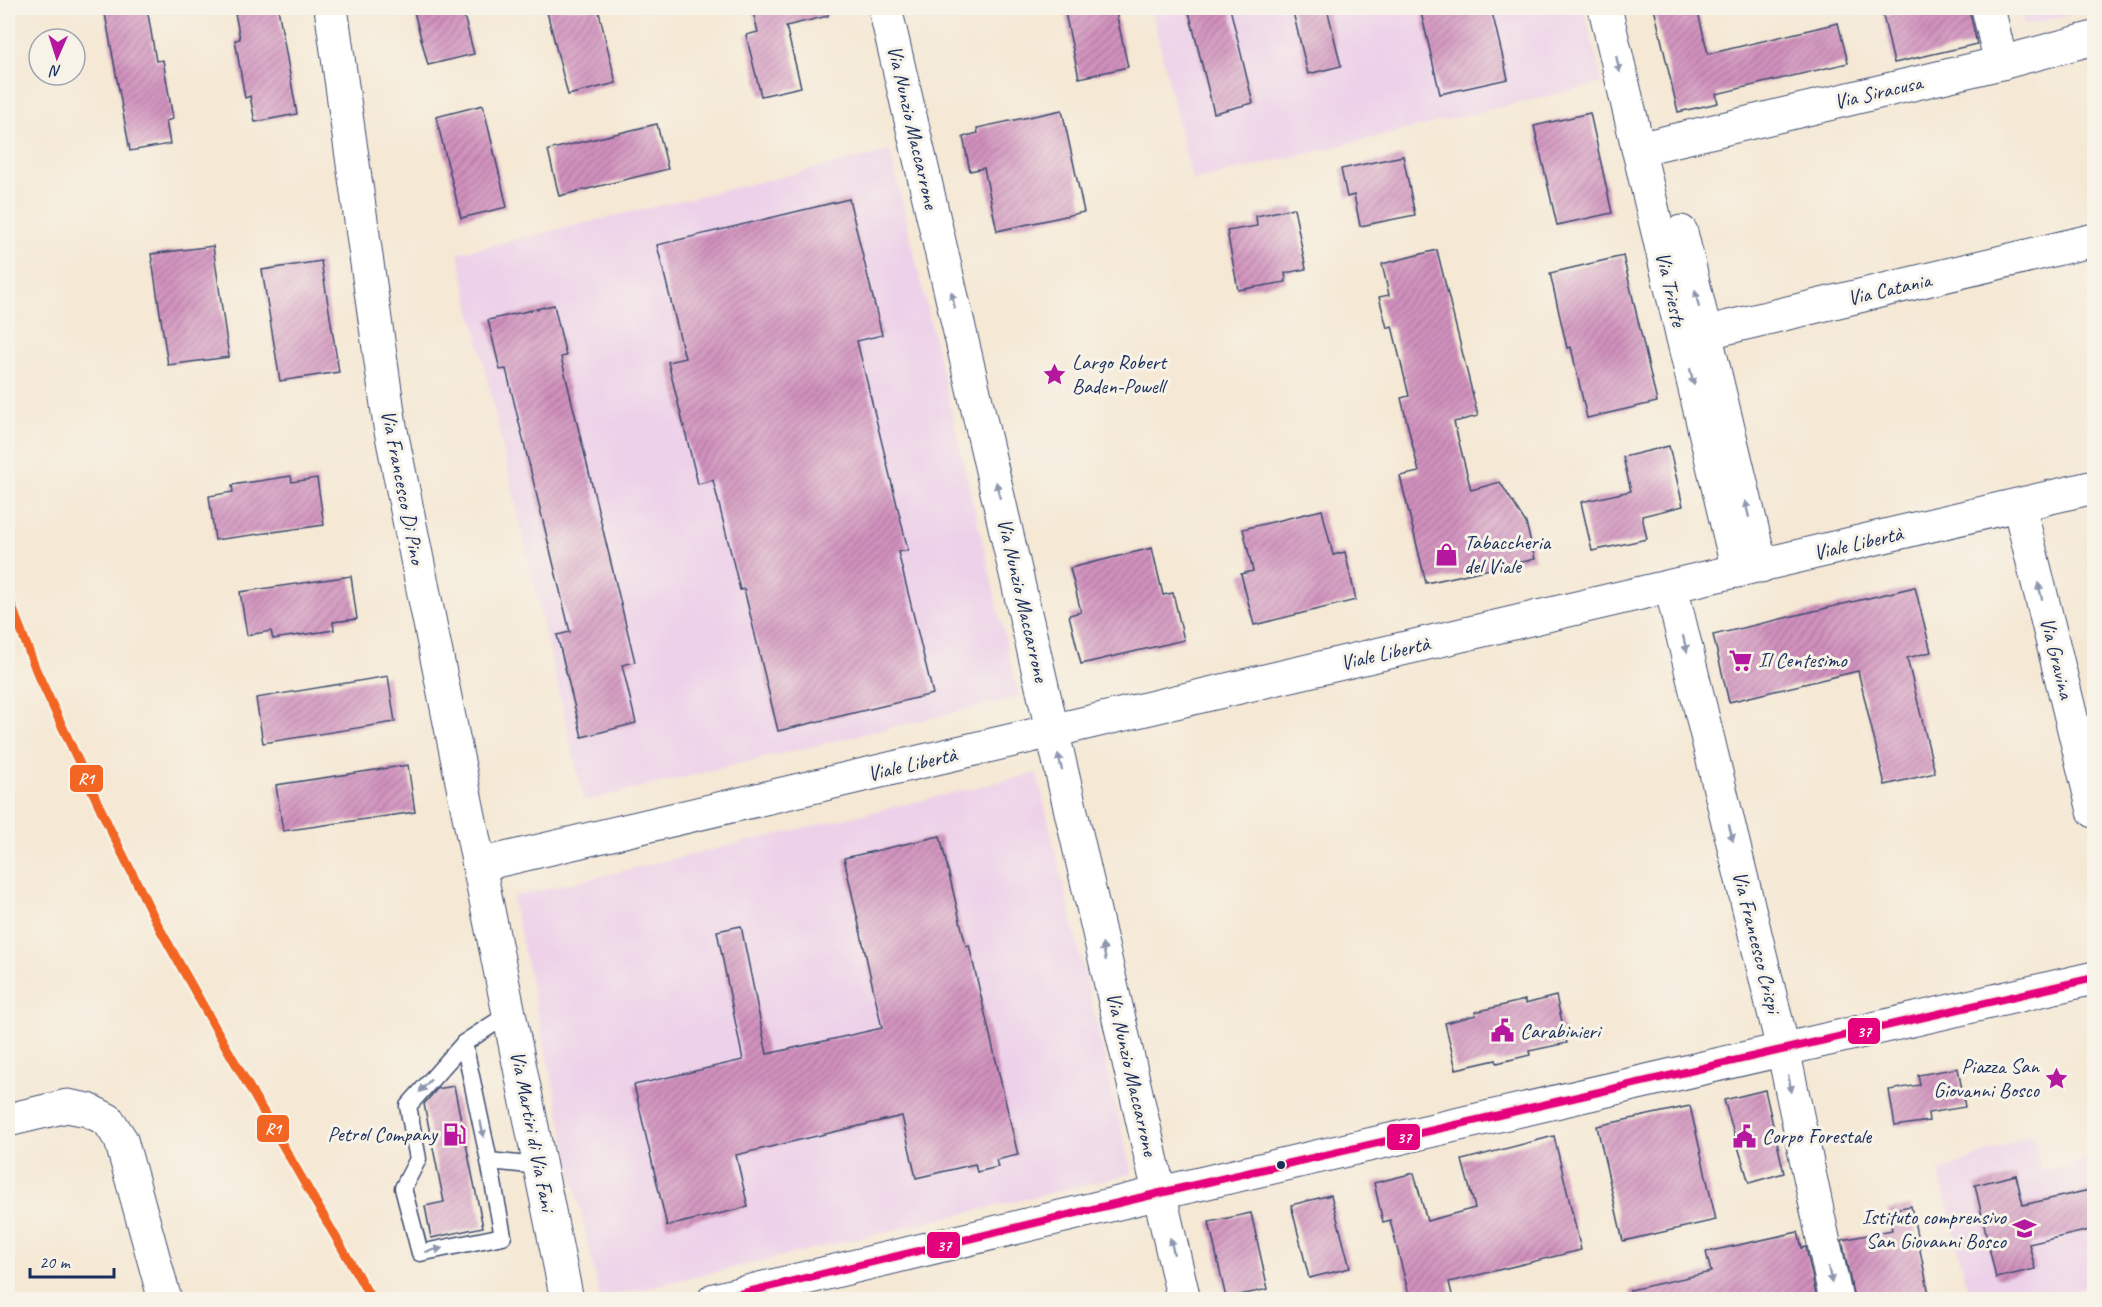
<svg xmlns="http://www.w3.org/2000/svg" width="2102" height="1307" font-family="Caveat,sans-serif">
  <style>
    .built { fill: #edd1e9 }
    .building { fill: url(#building-hatch) }
    .lines { fill: none; stroke-linecap: round; stroke-linejoin: round }
    .lane-casing { stroke: #3c4b70; stroke-width: 19 }
    .street-casing { stroke: #3c4b70; stroke-width: 35 }
    .secondary-casing { stroke: #3c4b70; stroke-width: 35 }
    .lane { stroke: #fff; stroke-width: 16 }
    .street { stroke: #fff; stroke-width: 33 }
    .secondary { stroke: #fff; stroke-width: 33 }
    .bus-1-casing { stroke: #f7f3e8; stroke-width: 12 }
    .bus-1 { stroke: #e5007d; stroke-width: 8 }
    .rail-1-casing { stroke: #f7f3e8; stroke-width: 14 }
    .rail-1 { stroke: #f26522; stroke-width: 9 }
    .oneway { fill: #8d97ae }
    .bus-dot { fill: #1b2f5e; stroke: #f7f3e8; stroke-width: 2 }
    .labels { text-anchor: middle; stroke-width: 6; stroke-linejoin: round; paint-order: stroke }
    .street-label { font-size: 21px; fill: #1b2f5e; stroke: #f7f3e8 }
    .poi-label { font-size: 21px; fill: #1b2f5e; stroke: #f7f3e8; text-anchor: start }
    .line-badge { stroke: #f7f3e8; stroke-width: 2 }
    .badge-label { font-size: 16px; text-anchor: middle; font-weight: bold; fill: #fff }
  </style>
  <defs>
    <pattern id="building-hatch" width="6" height="6" patternUnits="userSpaceOnUse" patternTransform="scale(1.5)"><rect width="6" height="6" fill="#d191bd"/><path d="M-1 1l2-2M0 6l6-6M5 7l2-2" fill="none" stroke="#a9779d"/></pattern>
  </defs>
  <rect width="100%" height="100%" fill="#f7f3e8"/>
  <filter id="ink" filterUnits="userSpaceOnUse"><feTurbulence type="fractalNoise" baseFrequency=".0167" numOctaves="2"/><feDisplacementMap in="SourceGraphic" scale="12" xChannelSelector="R" yChannelSelector="G"/><feConvolveMatrix kernelMatrix="1 2 1 2 8 2 1 2 1" color-interpolation-filters="sRGB"/></filter>
  <filter id="wash" filterUnits="userSpaceOnUse"><feTurbulence type="fractalNoise" baseFrequency=".008" numOctaves="4" result="noise"/><feDisplacementMap in="SourceGraphic" scale="24" xChannelSelector="R" yChannelSelector="G"/><feGaussianBlur stdDeviation="1.35" result="paint"/><feColorMatrix in="noise" values="0 0 0 0 0 0 0 0 0 0 0 0 0 0 0 0 0 1.4 0 .05"/><feComposite in="paint" operator="in"/></filter>
  <g filter="url(#wash)">
    <rect width="100%" height="100%" fill="#f5e8d4"/>
    <g class="built">
      <path d="M1151,8h433l18,75 -410,98z"/>
      <path d="M2020,8h74l-70,18z"/>
      <path d="M890,151l129,546 -435,104 -126,-548z"/>
      <path d="M1037,773l95,401 -532,125 -88,-402z"/>
      <path d="M2033,1134l9,37 52,-13v127l-56,14h-68l-31,-127z"/>
    </g>
    <g id="blocks">
      <g class="building">
        <path d="M104,8h43l9,53 7,-1 10,59 -7,2 4,23 -40,7z"/>
        <path d="M234,8h44l19,106 -42,8 -5,-26 -5,2 -10,-58 5,-1z"/>
        <path d="M413,8h49l12,46 -46,11z"/>
        <path d="M546,8h52l18,75 -48,12z"/>
        <path d="M752,8h75l1,8 -42,10 15,61 -40,9 -15,-61 12,-3z"/>
        <path d="M1064,8h51l13,59 -49,11z"/>
        <path d="M1188,8h42l23,95 -39,10z"/>
        <path d="M1292,8h35l14,58 -33,8z"/>
        <path d="M1420,8h71l17,71 -68,15z"/>
        <path d="M1654,8h43l11,46 130,-31 10,40 -132,31 2,9 -40,9z"/>
        <path d="M1916,8h53l8,36 -83,19 -11,-48z"/>
        <path d="M483,105l24,102 -46,11 -25,-101z"/>
        <path d="M1062,110l22,102 -87,19 -13,-63 -14,3 -7,-34 15,-4 -1,-5z"/>
        <path d="M1590,113l22,100 -55,12 -23,-99z"/>
        <path d="M657,124l11,45 -109,27 -11,-46z"/>
        <path d="M1403,156l12,59 -55,11 -6,-31 -7,2 -6,-28z"/>
        <path d="M849,199l33,136 -25,6 51,209 -10,2 35,142 -155,37 -34,-142 -4,1 -27,-110 -15,4 -30,-122 17,-4 -28,-113z"/>
        <path d="M1294,208l12,61 -21,4 1,9 -48,8 -11,-59 30,-5 -1,-10z"/>
        <path d="M213,246l16,111 -61,8 -17,-111z"/>
        <path d="M1437,250l41,166 -24,6 17,68 29,-8 26,41 9,36 -109,24 -26,-107 19,-4 -18,-74 8,-2 -17,-70 -5,2 -8,-31 10,-2 -7,-31z"/>
        <path d="M1623,256l34,146 -70,16 -16,-71 -4,1 -17,-75z"/>
        <path d="M321,261l18,111 -59,9 -18,-111z"/>
        <path d="M554,305l12,51 -5,1 74,305 -13,3 14,58 -54,14 -25,-102 13,-3 -64,-263 -6,1 -12,-50z"/>
        <path d="M1669,446l14,60 -41,10 5,23 -55,12 -11,-49 50,-11 -8,-34z"/>
        <path d="M291,476l1,6 25,-4 7,47 -109,15 -6,-44 24,-4 -1,-7z"/>
        <path d="M1322,510l11,45 12,-3 11,48 -102,25 -13,-51 12,-3 -10,-42z"/>
        <path d="M1152,548l11,47 10,-2 11,47 -103,24 -12,-49 12,-3 -11,-44z"/>
        <path d="M351,576l6,43 -24,3 1,8 -61,9 -2,-8 -24,4 -7,-43z"/>
        <path d="M1915,587l16,65 -24,6 28,115 -50,12 -27,-114 -129,31 -16,-67z"/>
        <path d="M388,676l7,46 -132,21 -7,-45z"/>
        <path d="M408,765l7,47 -132,19 -7,-46z"/>
        <path d="M940,836l26,110 3,-1 49,210 -22,5 2,7 -21,5 -2,-8 -59,14 -14,-62 -166,39 12,52 -81,19 -33,-141 109,-25 -26,-129 24,-5 26,128 115,-26 -38,-170z"/>
        <path d="M1556,996l11,47 -38,8 1,4 -33,8 -1,-3 -40,9 -11,-46 31,-8 -1,-3 50,-12v4z"/>
        <path d="M1958,1068l7,39 -37,6 1,8 -34,5 -6,-36 31,-5 -2,-10z"/>
        <path d="M454,1086l29,141 -52,11 -6,-32 19,-4 -20,-98 13,-15z"/>
        <path d="M1765,1090l19,83 -35,10 -25,-83z"/>
        <path d="M1690,1106l26,114 -93,21 -26,-115z"/>
        <path d="M1554,1136l27,114 -132,32 4,17h-43l-20,-79 -7,2 -9,-39 40,-10 13,48 48,-13 -13,-48z"/>
        <path d="M2016,1175l7,30 71,-16v40l-65,15 6,25 -39,9 -21,-93z"/>
        <path d="M1331,1195l19,73 -41,10 -18,-73z"/>
        <path d="M1911,1206l19,93h-76l-12,-59 50,-10 -4,-20z"/>
        <path d="M1251,1213l17,76 -42,9 -17,-76z"/>
        <path d="M1798,1232l4,16 4,-1 11,52h-186l-1,-9 81,-18 -5,-20z"/>
      </g>
    </g>
  </g>
  <g filter="url(#ink)">
    <use href="#blocks" fill-opacity="0" stroke="#3c4b70" stroke-width="1.5"/>
    <g class="lines">
      <defs>
        <g id="lane">
          <path d="M510,1013l-46,30 25,118 51,5"/>
          <path d="M464,1043l-56,63 10,53 -15,29 17,65 83,-17 -14,-75"/>
        </g>
        <g id="street">
          <path d="M885,8l299,1292"/>
          <path d="M1988,8l13,55"/>
          <path d="M1638,149l363,-86 93,-25"/>
          <path d="M1683,338l411,-98"/>
          <path d="M2019,505l75,306"/>
          <path d="M1671,587l112,462 53,251"/>
        </g>
        <g id="secondary">
          <path d="M331,8l59,418 177,874"/>
          <path d="M1605,8l133,563"/>
          <path d="M1681,232l80,334"/>
          <path d="M479,865l1615,-378"/>
          <path d="M8,1120l59,-14 21,4 20,10 13,20 44,160"/>
          <path d="M714,1300l446,-107 934,-215"/>
        </g>
      </defs>
      <use href="#lane" class="lane-casing"/>
      <use href="#street" class="street-casing"/>
      <use href="#secondary" class="secondary-casing"/>
      <use href="#lane" class="lane"/>
      <use href="#street" class="street"/>
      <use href="#secondary" class="secondary"/>
      <defs>
        <path id="bus-1" d="M714,1300l446,-107 934,-215"/>
      </defs>
      <use href="#bus-1" class="bus-1-casing"/>
      <use href="#bus-1" class="bus-1"/>
      <defs>
        <path id="rail-1" d="M8,596l28,74 74,159 50,100 65,116 147,255"/>
      </defs>
      <use href="#rail-1" class="rail-1-casing"/>
      <use href="#rail-1" class="rail-1"/>
    </g>
    <defs><path id="oneway-solid" d="M-6-.8H1V-3.2L6.5 0L1 3.2V.8H-6Z" transform="scale(1.5)"/></defs>
    <g class="oneway">
      <use href="#oneway-solid" transform="translate(1618 64) rotate(77)"/>
      <use href="#oneway-solid" transform="translate(1697 299) rotate(-103)"/>
      <use href="#oneway-solid" transform="translate(953 300) rotate(-103)"/>
      <use href="#oneway-solid" transform="translate(1692 377) rotate(77)"/>
      <use href="#oneway-solid" transform="translate(998 490) rotate(-103)"/>
      <use href="#oneway-solid" transform="translate(1747 509) rotate(-103)"/>
      <use href="#oneway-solid" transform="translate(2040 591) rotate(-104)"/>
      <use href="#oneway-solid" transform="translate(1685 644) rotate(76)"/>
      <use href="#oneway-solid" transform="translate(1060 762) rotate(-103)"/>
      <use href="#oneway-solid" transform="translate(1731 833) rotate(76)"/>
      <use href="#oneway-solid" transform="translate(1104 952) rotate(-103)"/>
      <use href="#oneway-solid" transform="translate(1790 1084) rotate(78)"/>
      <use href="#oneway-solid" transform="translate(425 1086) rotate(132)"/>
      <use href="#oneway-solid" transform="translate(482 1129) rotate(78)"/>
      <use href="#oneway-solid" transform="translate(1172 1246) rotate(-103)"/>
      <use href="#oneway-solid" transform="translate(434 1250) rotate(-12)"/>
      <use href="#oneway-solid" transform="translate(1830 1275) rotate(78)"/>
    </g>
  </g>
  <defs>
    <symbol id="sight-bare" viewBox="-9 -9 18 18"><path d="M0-6L1.8-2.2L6-1.7L2.9 1.2L3.7 5.4L0 3.3L-3.7 5.4L-2.9 1.2L-6-1.7L-1.8-2.2Z" fill="#b5179e" stroke="#f7f3e8" stroke-width="2.5" paint-order="stroke"/></symbol>
    <symbol id="shop-bare" viewBox="-9 -9 18 18"><path d="M-5-2.5h2.3a2.7 3.5 0 0 1 5.4 0H5L5.5 6h-11ZM-1.5-2.5h3a1.5 2.3 0 0 0-3 0Z" fill="#b5179e" stroke="#f7f3e8" stroke-width="2.5" paint-order="stroke"/></symbol>
    <symbol id="supermarket-bare" viewBox="-9 -9 18 18"><path d="M-6-5.5h2.5l.6 2H6L4.5 2H-2.5L-4.4-4H-6ZM-1.5 3.2a1.3 1.3 0 1 0 .1 0ZM3 3.2a1.3 1.3 0 1 0 .1 0Z" fill="#b5179e" stroke="#f7f3e8" stroke-width="2.5" paint-order="stroke"/></symbol>
    <symbol id="civic-bare" viewBox="-9 -9 18 18"><path d="M-.6-6.5H3V-4.5H.6V-3L4-1V1h2V6H-6V1h2V-1L-.6-3ZM-1.2 2.5V6h2.4V2.5Z" fill="#b5179e" stroke="#f7f3e8" stroke-width="2.5" paint-order="stroke"/></symbol>
    <symbol id="fuel-bare" viewBox="-9 -9 18 18"><path d="M-5.5-6h7V0h2V4h1.3V-2.5L3-4.5l.8-.8L6-3V5H2.5V1h-1V6h-7ZM-4.2-4.7v3.2H.2V-4.7Z" fill="#b5179e" stroke="#f7f3e8" stroke-width="2.5" paint-order="stroke"/></symbol>
    <symbol id="school-bare" viewBox="-9 -9 18 18"><path d="M0-5L7-2L0 1L-7-2ZM-4 1L0 2.5L4 1V4Q0 6-4 4Z" fill="#b5179e" stroke="#f7f3e8" stroke-width="2.5" paint-order="stroke"/></symbol>
  </defs>
  <g fill-rule="evenodd">
    <use href="#sight-bare" x="1038" y="358" width="33" height="33"/>
    <use href="#shop-bare" x="1430" y="538" width="33" height="33"/>
    <use href="#supermarket-bare" x="1724" y="644" width="33" height="33"/>
    <use href="#civic-bare" x="1486" y="1014" width="33" height="33"/>
    <use href="#sight-bare" x="2040" y="1062" width="33" height="33"/>
    <use href="#fuel-bare" x="438" y="1118" width="33" height="33"/>
    <use href="#civic-bare" x="1728" y="1120" width="33" height="33"/>
    <use href="#school-bare" x="2008" y="1212" width="33" height="33"/>
  </g>
  <circle class="bus-dot" cx="1281" cy="1165" r="5"/>
  <g class="labels">
    <g class="street-label">
      <text transform="translate(1878 92) rotate(-13)" y="7">Via Siracusa</text>
      <text transform="translate(913 127) rotate(77)" y="7">Via Nunzio Maccarrone</text>
      <text transform="translate(1671 289) rotate(77)" y="7">Via Trieste</text>
      <text transform="translate(1889 289) rotate(-13)" y="7">Via Catania</text>
      <text transform="translate(403 487) rotate(79)" y="7">Via Francesco Di Pino</text>
      <text transform="translate(1858 543) rotate(-13)" y="7">Viale Libertà</text>
      <text transform="translate(1023 600) rotate(77)" y="7">Via Nunzio Maccarrone</text>
      <text transform="translate(1385 653) rotate(-13)" y="7">Viale Libertà</text>
      <text transform="translate(2057 658) rotate(76)" y="7">Via Gravina</text>
      <text transform="translate(912 764) rotate(-13)" y="7">Viale Libertà</text>
      <text transform="translate(1757 942) rotate(76)" y="7">Via Francesco Crispi</text>
      <text transform="translate(1132 1074) rotate(77)" y="7">Via Nunzio Maccarrone</text>
      <text transform="translate(533 1131) rotate(79)" y="7">Via Martiri di Via Fani</text>
    </g>
    <g class="poi-label">
      <text x="1072" y="369">Largo Robert<tspan x="1072" dy="24">Baden-Powell</tspan></text>
      <text x="1464" y="549">Tabaccheria<tspan x="1464" dy="24">del Viale</tspan></text>
      <text x="1758" y="667">Il Centesimo</text>
      <text x="1520" y="1038">Carabinieri</text>
      <text x="2039" y="1073" text-anchor="end">Piazza San<tspan x="2039" dy="24">Giovanni Bosco</tspan></text>
      <text x="437" y="1141" text-anchor="end">Petrol Company</text>
      <text x="1762" y="1143">Corpo Forestale</text>
      <text x="2006" y="1224" text-anchor="end">Istituto comprensivo<tspan x="2006" dy="24">San Giovanni Bosco</tspan></text>
    </g>
  </g>
  <g class="line-badge">
    <rect x="69" y="764" width="35" height="29" rx="6" fill="#f26522"/>
    <rect x="1847" y="1017" width="34" height="28" rx="6" fill="#e5007d"/>
    <rect x="256" y="1114" width="34" height="29" rx="6" fill="#f26522"/>
    <rect x="1386" y="1123" width="35" height="28" rx="6" fill="#e5007d"/>
    <rect x="926" y="1231" width="35" height="28" rx="6" fill="#e5007d"/>
  </g>
  <g class="badge-label">
    <text x="86" y="784">R1</text>
    <text x="1864" y="1037">37</text>
    <text x="273" y="1134">R1</text>
    <text x="1404" y="1143">37</text>
    <text x="944" y="1251">37</text>
  </g>
  <rect width="2102" height="1307" fill="none" stroke="#f7f3e8" stroke-width="30"/>
  <g transform="translate(57 57) rotate(183)"><circle r="28" fill="#f7f3e8" stroke="#9fa5b1" stroke-width="1.5"/>
  <path d="M0-4.5L10 22L0 15L-10 22Z" fill="#b5179e"/>
  <text y="-9" font-size="16" font-weight="bold" text-anchor="middle" fill="#1b2f5e">N</text>
  </g>
  <path d="M30 1268v9h84v-9" fill="none" stroke="#1b2f5e" stroke-width="3"/>
  <text x="39" y="1268" font-size="18" fill="#1b2f5e" stroke="#f7f3e8" stroke-width="4.5" paint-order="stroke">20 m</text>
</svg>
